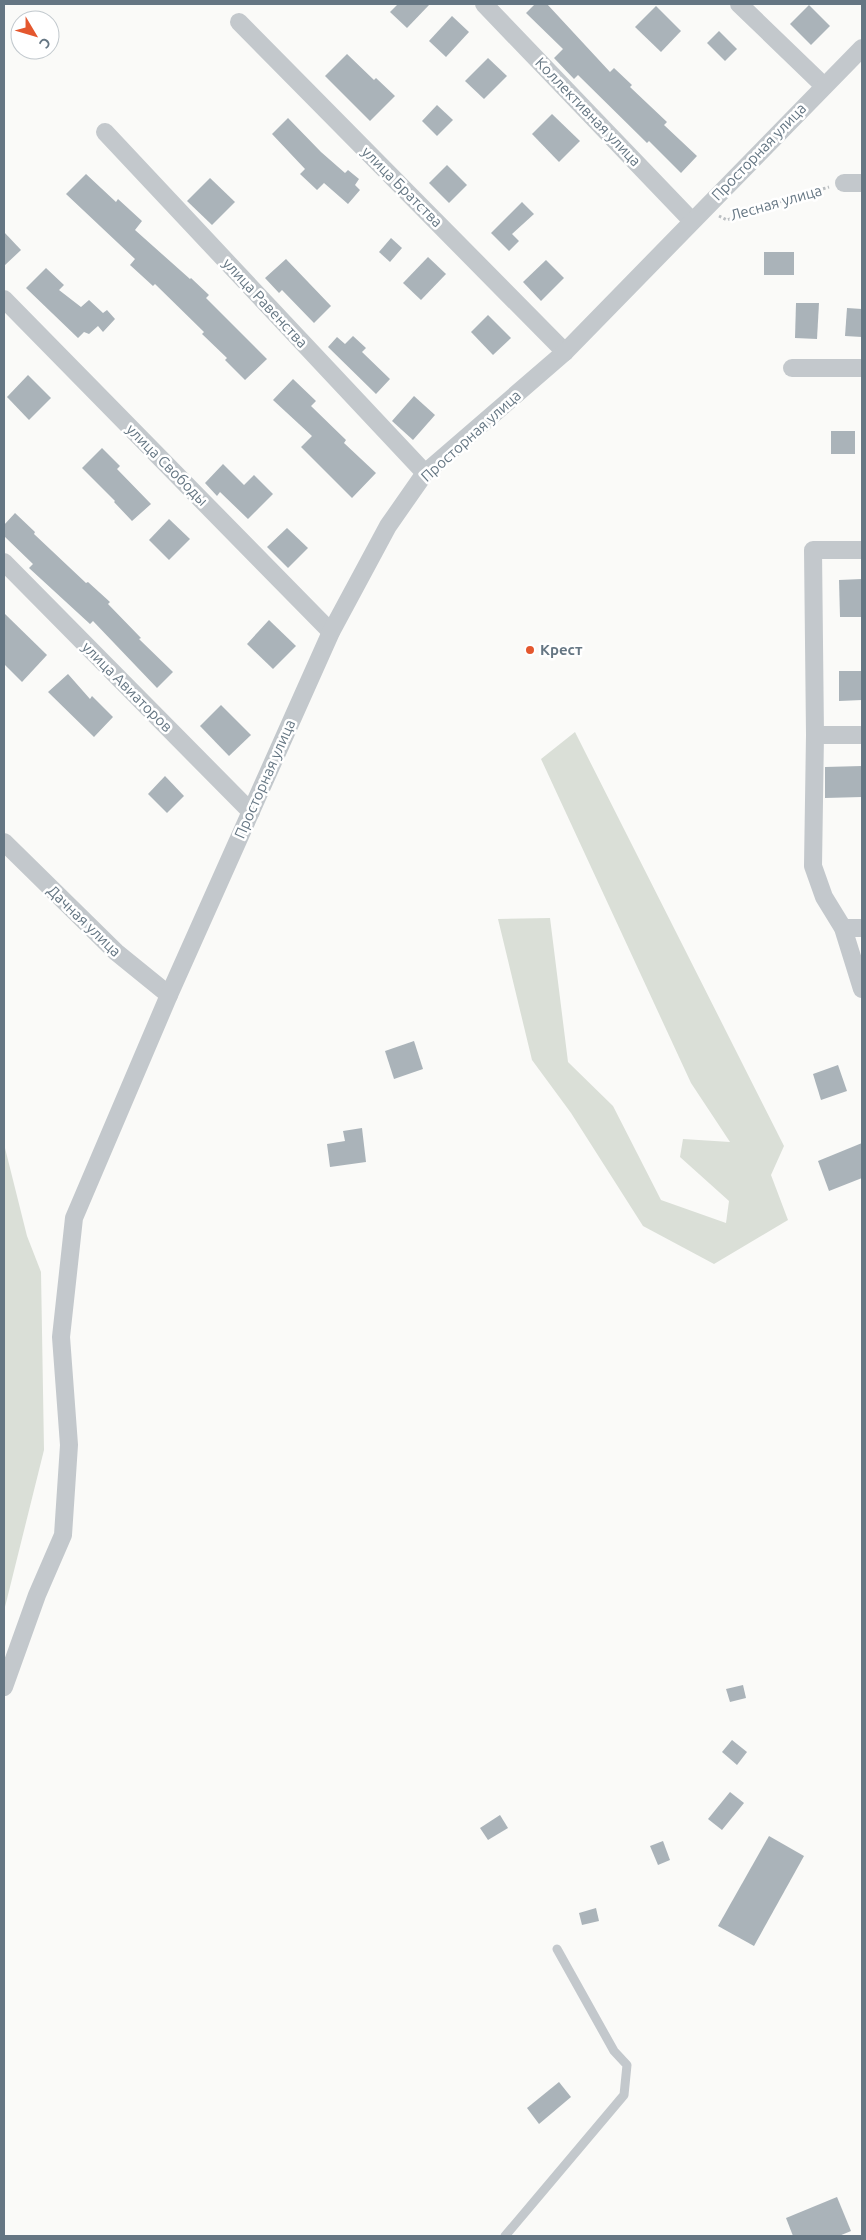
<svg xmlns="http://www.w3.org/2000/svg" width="866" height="2240" font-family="Ubuntu,sans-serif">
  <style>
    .green { fill: #dadfd7 }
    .building { fill: #aab3b9 }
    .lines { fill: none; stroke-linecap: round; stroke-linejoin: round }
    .path { stroke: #bbbfc2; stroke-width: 3; stroke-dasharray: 2.5 2.5; stroke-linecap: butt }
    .service { stroke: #c3c8cc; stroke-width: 9 }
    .minor { stroke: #c3c8cc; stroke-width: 18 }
    .poi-dot { fill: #e4572e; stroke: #fff; stroke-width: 2 }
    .labels { text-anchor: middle; stroke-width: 5; stroke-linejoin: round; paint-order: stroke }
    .street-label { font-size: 15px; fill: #657683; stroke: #fff }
    .poi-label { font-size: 15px; font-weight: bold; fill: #657683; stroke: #fff; text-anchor: start }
  </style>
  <rect width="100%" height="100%" fill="#fafaf8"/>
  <g class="green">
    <path d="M575,732l209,414 -13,29 17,45 -74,44 -71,-38 -72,-113 -39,-53 -34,-141 52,-1 18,144 45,44 48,94 65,23 3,-22 -49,-44 3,-18 47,3 -39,-59 -150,-324z"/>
    <path d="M4,1144l23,92 14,36 3,178 -40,161z"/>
  </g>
  <g class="building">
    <path d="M398,4h32l-23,24 -17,-16z"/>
    <path d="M535,4h12l63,68 4,-4 18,17 -2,2 37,35 -3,3 33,31 -16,17 -32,-32 -2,2 -69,-68 -4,4 -20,-21 9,-9 -37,-36z"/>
    <path d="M809,5l21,21 -19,19 -21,-21z"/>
    <path d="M656,6l25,25 -20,21 -26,-25z"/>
    <path d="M452,16l17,16 -23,25 -17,-16z"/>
    <path d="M719,31l18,18 -12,12 -18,-18z"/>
    <path d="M347,54l27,26 2,-2 19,18 -25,25 -45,-45z"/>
    <path d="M488,58l19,18 -23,23 -19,-18z"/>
    <path d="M437,105l16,15 -16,16 -15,-15z"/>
    <path d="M552,114l28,27 -21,21 -27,-28z"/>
    <path d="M288,118l33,34 24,21 3,-3 11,9 -4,6 5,5 -12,14 -24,-21 -7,7 -17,-16 5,-5 -33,-35z"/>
    <path d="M447,165l20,20 -18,18 -20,-20z"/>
    <path d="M86,174l30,28 2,-3 24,22 -7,9 55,49 1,-1 18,17 -3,3 61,61 -22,21 -20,-20 2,-2 -25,-24 2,-2 -49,-48 -2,2 -23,-21 5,-6 -69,-65z"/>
    <path d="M210,178l25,24 -23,23 -25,-24z"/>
    <path d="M522,202l12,12 -22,20 7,7 -10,10 -18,-18z"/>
    <path d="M4,232l17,18 -17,16z"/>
    <path d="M391,238l11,10 -12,14 -11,-10z"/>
    <rect x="764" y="252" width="30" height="23"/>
    <path d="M428,257l18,17 -25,26 -18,-17z"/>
    <path d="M286,259l45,47 -17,17 -32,-33 -3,3 -14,-15z"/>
    <path d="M546,260l18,18 -23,23 -18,-19z"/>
    <path d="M46,268l18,17 -5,5 22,17 8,-7 14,13 4,-3 8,9 -12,13 -5,-6 -9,8 -5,-2 -6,6 -52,-50z"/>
    <path d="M796,303h23l-2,36 -22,-1z"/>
    <path d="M847,308l15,1v28l-17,-1z"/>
    <path d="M488,315l23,23 -18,17 -22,-23z"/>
    <path d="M353,336l13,12 -4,4 28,27 -14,15 -48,-47 9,-10 8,7z"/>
    <path d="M28,375l23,23 -22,22 -22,-23z"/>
    <path d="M293,379l23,22 -5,5 35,34 -2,3 32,30 -24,25 -51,-51 11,-11 -39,-36z"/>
    <path d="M414,396l21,19 -22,25 -21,-19z"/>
    <rect x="831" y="431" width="24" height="23"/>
    <path d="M102,448l18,18 -3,3 34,35 -19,17 -18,-19 1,-1 -33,-33z"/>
    <path d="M223,464l21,21 10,-10 19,19 -25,25 -28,-27 -3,4 -12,-13z"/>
    <path d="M15,513l20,19 -1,2 52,49 2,-1 22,20 -2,2 33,34 -2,1 34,33 -16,16 -64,-67 -3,3 -61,-56 4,-4 -29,-28v-11z"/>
    <path d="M169,519l21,20 -21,21 -20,-20z"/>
    <path d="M287,528l21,20 -20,20 -21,-21z"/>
    <path d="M862,579v38h-22l-1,-37z"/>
    <path d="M4,613l43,42 -25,27 -18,-18z"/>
    <path d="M269,620l27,26 -23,23 -26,-25z"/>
    <path d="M839,671h23v29l-23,1z"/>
    <path d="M68,674l22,25 2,-3 21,21 -19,20 -46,-45z"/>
    <path d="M221,705l30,30 -22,21 -29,-30z"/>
    <path d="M862,766v31l-37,1v-31z"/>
    <path d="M165,776l19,20 -17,17 -19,-19z"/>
    <path d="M414,1041l9,28 -29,10 -9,-28z"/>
    <path d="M838,1065l9,26 -26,9 -8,-26z"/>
    <path d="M362,1128l4,34 -36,5 -3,-23 18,-3 -2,-10z"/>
    <path d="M862,1143v35l-33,13 -11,-30z"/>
    <path d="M743,1685l3,13 -16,4 -4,-13z"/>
    <path d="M732,1740l15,12 -10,13 -15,-13z"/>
    <path d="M730,1792l14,11 -22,27 -14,-11z"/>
    <path d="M500,1815l8,13 -20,12 -8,-12z"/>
    <path d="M769,1836l35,20 -50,90 -36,-20z"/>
    <path d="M663,1841l7,19 -12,5 -8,-19z"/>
    <path d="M596,1908l3,13 -17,4 -3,-12z"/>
    <path d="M559,2082l12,15 -32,27 -12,-16z"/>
    <path d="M837,2197l14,34 -12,5h-46l-7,-18z"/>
  </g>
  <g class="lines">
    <path class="path" d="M719,216l8,4 39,-14 63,-19"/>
    <path class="service" d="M505,2236l119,-141 3,-30 -13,-14 -57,-102"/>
    <g class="minor">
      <path d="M484,4l208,217"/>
      <path d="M739,4l85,82"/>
      <path d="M239,22l326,330"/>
      <path d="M105,132l320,341"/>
      <path d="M844,183h18"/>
      <path d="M4,299l327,333"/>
      <path d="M792,368h70"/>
      <path d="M862,550h-49l2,185 -2,131 11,31 19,31 19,61"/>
      <path d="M4,562l247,250"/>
      <path d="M815,735h47"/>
      <path d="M4,842l112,110 53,43"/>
      <path d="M843,928h19"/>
      <path d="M4,1687l33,-92 26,-60 6,-90 -8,-108 13,-119 95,-223 162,-363 57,-106 37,-53 140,-121 297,-304"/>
    </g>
  </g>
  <circle class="poi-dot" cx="530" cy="650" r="5"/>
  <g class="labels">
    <g class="street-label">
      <text transform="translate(588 112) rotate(46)" y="5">Коллективная улица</text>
      <text transform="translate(759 152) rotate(-46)" y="5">Просторная улица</text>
      <text transform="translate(402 187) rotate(45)" y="5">улица Братства</text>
      <text transform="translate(776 203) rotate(-16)" y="5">Лесная улица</text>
      <text transform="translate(265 303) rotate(47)" y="5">улица Равенства</text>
      <text transform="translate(471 436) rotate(-42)" y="5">Просторная улица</text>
      <text transform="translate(167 465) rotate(45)" y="5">улица Свободы</text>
      <text transform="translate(127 687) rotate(45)" y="5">улица Авиаторов</text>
      <text transform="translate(265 779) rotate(-66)" y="5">Просторная улица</text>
      <text transform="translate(84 921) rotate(44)" y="5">Дачная улица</text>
    </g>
    <g class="poi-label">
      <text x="540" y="655">Крест</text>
    </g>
  </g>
  <rect width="866" height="2240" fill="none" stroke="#657683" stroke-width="10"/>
  <g transform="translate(35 35) rotate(128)"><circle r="24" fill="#ffffff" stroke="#c1c8cd"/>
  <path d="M0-4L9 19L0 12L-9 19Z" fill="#e4572e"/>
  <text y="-8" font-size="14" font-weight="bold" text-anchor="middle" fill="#657683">С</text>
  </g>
</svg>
